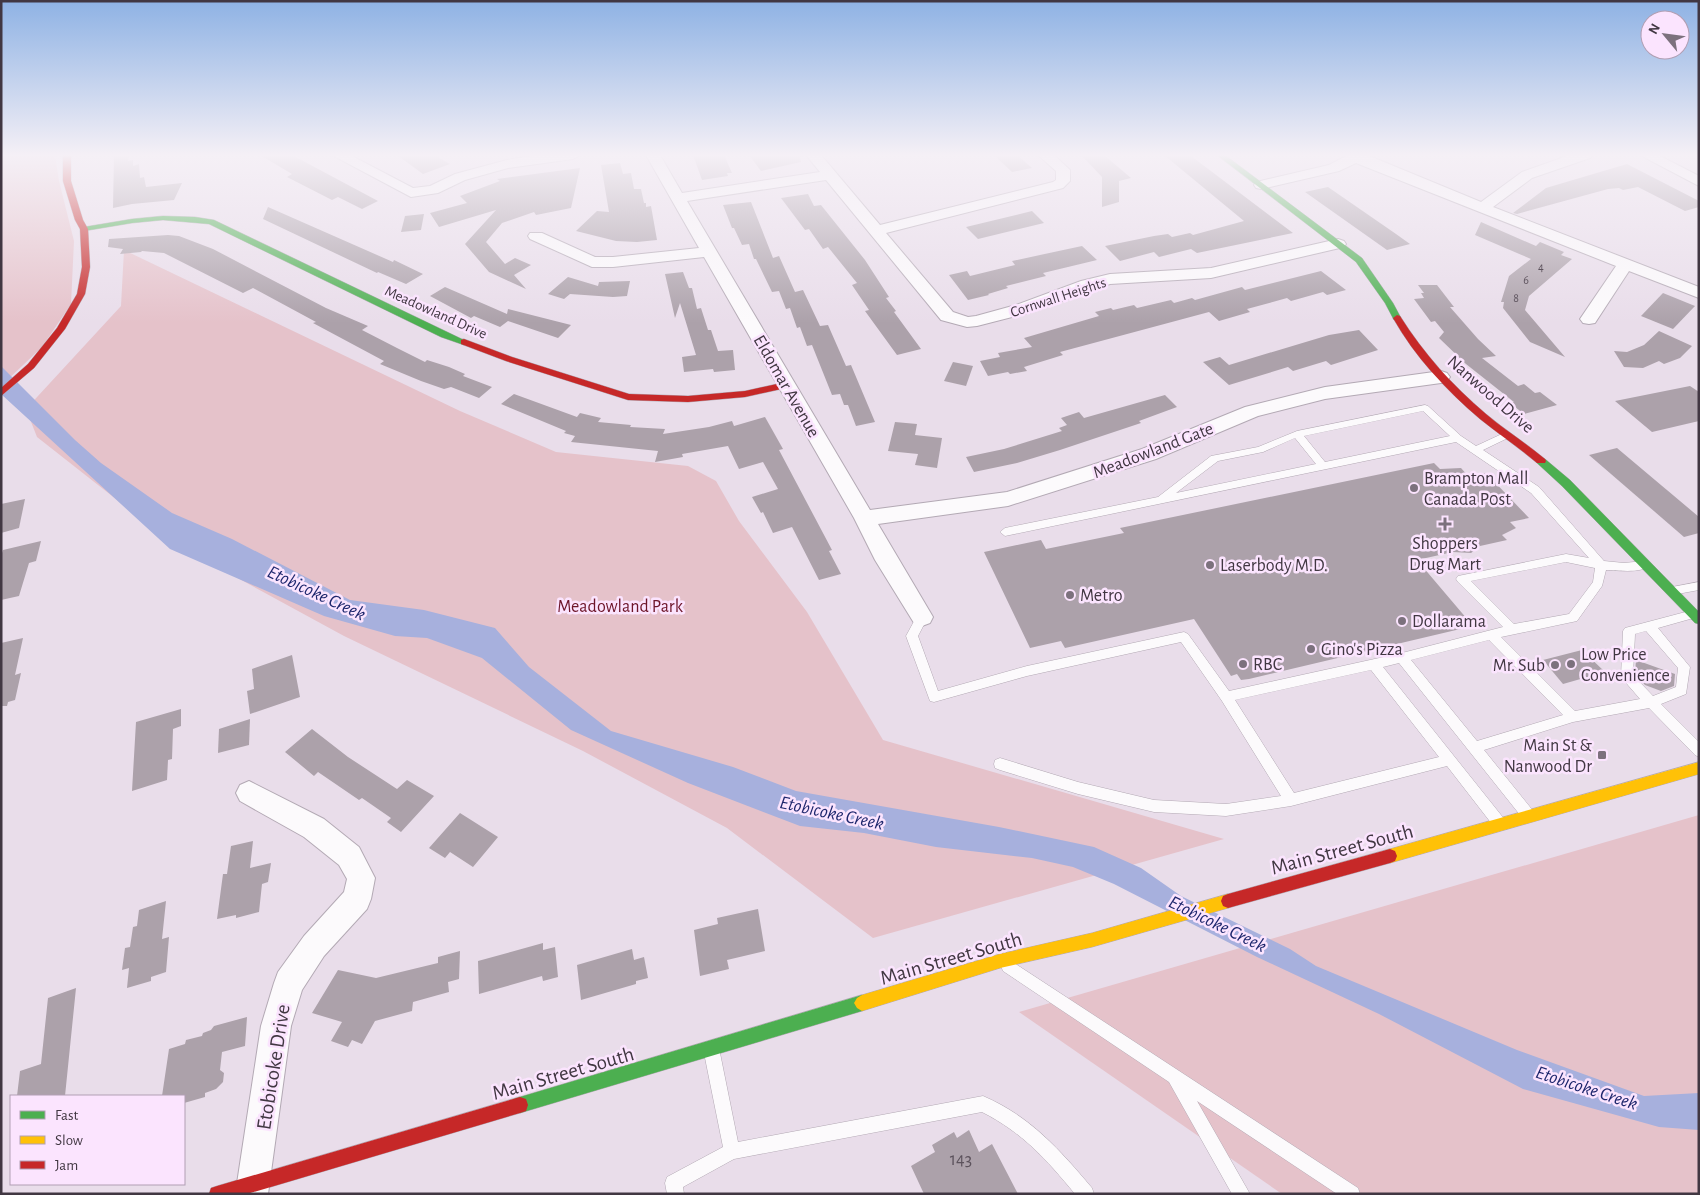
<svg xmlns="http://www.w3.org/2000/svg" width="1700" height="1195" font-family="'Alegreya Sans',sans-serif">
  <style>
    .green { fill: #e5c2ca }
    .water { fill: #a7b0dd }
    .building { fill: #aca1aa }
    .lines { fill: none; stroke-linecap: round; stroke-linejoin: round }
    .lane-casing { stroke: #b3a9b4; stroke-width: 1 }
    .street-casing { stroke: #b3a9b4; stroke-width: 2 }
    .fast-casing { stroke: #b3a9b4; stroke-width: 1 }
    .slow-casing { stroke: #b3a9b4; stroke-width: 1 }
    .jam-casing { stroke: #b3a9b4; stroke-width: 1 }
    .lane { fill: #fcfafc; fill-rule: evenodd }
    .street { fill: #fcfafc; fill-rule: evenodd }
    .fast { fill: #4caf50; fill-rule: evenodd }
    .slow { fill: #ffc107; fill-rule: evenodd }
    .jam { fill: #c62828; fill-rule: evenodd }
    .poi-dot { fill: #7c717d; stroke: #fbe4fe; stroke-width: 2 }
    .labels { text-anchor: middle; stroke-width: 5; stroke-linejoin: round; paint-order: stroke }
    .far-number-label { font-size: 12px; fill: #5c525c }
    .far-street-label { font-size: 15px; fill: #413742; stroke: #fbe4fe }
    .street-label { font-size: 18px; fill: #413742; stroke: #fbe4fe }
    .poi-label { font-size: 18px; fill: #413742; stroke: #fbe4fe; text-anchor: start }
    .park-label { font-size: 18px; fill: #6d1529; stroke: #fbe4fe }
    .near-number-label { font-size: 18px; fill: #5c525c }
    .water-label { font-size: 19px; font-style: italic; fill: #1e276d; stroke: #fbe4fe }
    .near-street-label { font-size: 21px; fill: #413742; stroke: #fbe4fe }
  </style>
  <rect width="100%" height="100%" fill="#e9ddea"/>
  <g class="green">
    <path d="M1,155h54l4,26 15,60 -3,63 -29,43 -41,39z"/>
    <path d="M124,250l336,161 96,41 132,14 28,15 23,40 68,91 76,128 341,99 -351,99 -146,-110 -144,-77 -239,-115 -176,-96 -131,-103 -11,-28 95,-103z"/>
    <path d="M1699,815v379h-417l-263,-182z"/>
  </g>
  <path class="water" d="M1,366l74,74 26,23 71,50 60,26 118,61 74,10 71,18 34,39 82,64 122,36 63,24 203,36 95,20 47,21 40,28 109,53 26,17 201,84 127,46 55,-3v37l-40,-3 -136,-38 -144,-75 -122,-57 -143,-73 -41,-17 -41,-9 -96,-11 -72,-14 -64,-7 -112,-43 -117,-53 -89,-72 -55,-20 -32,-2 -71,-20 -154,-67 -169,-155z"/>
  <g class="building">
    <path d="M114,155h15l-1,6 5,-1v6l6,-2 1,14 4,-1 2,10 36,-4 -8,17 -42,4 -19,4z"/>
    <path d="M260,155h32l86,46 -16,8 -24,-12 -6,3 -45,-23 5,-3z"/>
    <path d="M397,155h37l16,9 -27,10z"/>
    <path d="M693,155h31l8,18h-5l1,3 -26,4z"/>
    <path d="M749,155h51l1,7 -40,9z"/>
    <path d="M994,155h23l15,13 -20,4z"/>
    <path d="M1081,155h23l27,23 -12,3v21l-17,5v-30z"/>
    <path d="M1164,155h24l7,4 98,74 -96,20 -6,-4 -32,8 -5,-5 -34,9 -15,-15 49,-10 14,-2 4,3 18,-4 3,2 51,-14z"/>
    <path d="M620,163l3,11 8,-1 3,16h7l3,14h2v4l5,-1 6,34 -20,2 -21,-1 -40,-10 21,-20 12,1 -8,-47z"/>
    <path d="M1627,164l72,37v6l-14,4 -47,-24 -15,3 -4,-2 -11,1 -91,25 -4,-1 33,-25z"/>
    <path d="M580,168l-9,40 -35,7 -2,-3 -32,11 -16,19 19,22 10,-6 16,7 -17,10 12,14 -37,-17 -24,-28 31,-34 -57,17 -9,-14 37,-10 -7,-7 40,-15 -3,-2z"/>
    <path d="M1328,187l68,47 14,10 -23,6 -82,-58z"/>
    <path d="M808,194l6,12 7,-1 44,55 24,37 -3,1 10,13 -2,1 27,37 -24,6 -32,-44 4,-1 -17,-25 5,-2 -29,-36 -5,2 -14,-20 -4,1 -24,-32z"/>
    <path d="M751,202l22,56 6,-2 16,36 8,-2 17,36 8,-1 18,41 5,-1 24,57 -19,4 -8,-21h-4l-4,-11 -8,1 -20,-50 -5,1 -7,-19 -3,1 -7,-20 -4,1 -7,-18 -7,1 -16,-33h-2l-5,-15 -7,1 -8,-17h-2l-9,-23z"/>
    <path d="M268,207l125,55 1,-2 29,14 -17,10 -28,-12 -1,1 -114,-54z"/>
    <path d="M1032,211l12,12 -66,16 -12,-12z"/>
    <path d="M424,214l-3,16 -20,2 4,-16z"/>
    <path d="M1481,222l55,24 4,-4 24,10 -3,3 11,4 -43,37 -4,14 40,47 -35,-15 -27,-34 1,-6h-3l8,-26 22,-17 -56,-24z"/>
    <path d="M168,235l11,1 34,13 113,59 42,18 -6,4 35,18 28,14 2,-2 22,7 16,7 -2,2 29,11 -13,11 -28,-11 -7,2 -23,-8 -41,-17 4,-3 -71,-38 3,-1 -63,-34 -10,5 -79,-40 -22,-2 -1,1 -21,2 3,-5 -15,-2 1,-8z"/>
    <path d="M1082,246l15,14 -54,13 3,3 -40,10 2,2 -20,6 1,1 -21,5 -19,-25 18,-4 3,5 45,-11 -3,-4z"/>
    <path d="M1321,271l25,19 -19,5 -4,-3 -32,9 -4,-3 -40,11 3,3 -31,9 -10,-9 -149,40 3,3 -39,12 3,4 -17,3 -2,-2 -20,4 -8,-15 20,-4 -2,-4 34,-6 -8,-9 75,-22 -4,-4 16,-4 2,2 21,-5 3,3 34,-8 3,3 18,-5 3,2 47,-13 3,3z"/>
    <path d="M683,272l6,16h3l5,21 4,-1 7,22h3l7,21 15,-1 2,20 -21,2 -1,-3 -29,3 -2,-15 14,-2 -16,-52 -5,15 -10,-44z"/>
    <path d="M568,277l30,9 1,-4 31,-1 -3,15 -14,1 -43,-3 -6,5 -16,-5z"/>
    <path d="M1418,285h19l17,22h-4l28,32 18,17 -14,2 36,28 6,-2 11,9 5,-1 17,13 -33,9 -14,-11 4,-1 -48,-38 -27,-26 5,-6 -9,-11 -4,1 -17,-23 10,-1 -3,-5h3z"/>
    <path d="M445,287l62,27 1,-5 63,16 -13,13 -50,-17 -8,6 -26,-11 -3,2 -41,-22z"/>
    <path d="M1663,293l32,13 -22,23 -32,-13z"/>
    <path d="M1359,330l19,20 -47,15 -5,-4 -33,10 -5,-4 -59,18 -26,-23 17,-5 9,8 100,-30z"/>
    <path d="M1659,331l33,15 -12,12 -16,6 -5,-3 -16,7 -19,-1 -10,-16 13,1 17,-7z"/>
    <path d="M953,362l20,4 -7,20 -22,-5z"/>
    <path d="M1690,386l9,6v29l-47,11 -37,-31z"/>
    <path d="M514,394l63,23 3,-4 21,5 -3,4 33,3 -1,2 35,2 -2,5 46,-7 23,-6 2,5 31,-9 18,32 -4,1 53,100 -3,1 12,23 -22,6 -27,-53 -19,6 -10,-21 -2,1 -9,-16 26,-8 -15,-27 -24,7 -11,-23 -46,8 1,3 -28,5 3,-11 -87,-9 4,-6 -11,-3 2,-2 -65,-27z"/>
    <path d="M1165,395l12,12 -38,14 2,2 -81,27 -43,13 -43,9 -8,-15 38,-8 58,-18 -3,-3 8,-3 -6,-7 18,-6 5,6z"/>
    <path d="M895,422l22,2 -2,11 27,3 -5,30 -22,-3 3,-11 -30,-3z"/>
    <path d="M1617,448l82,69v16l-15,4 -95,-82z"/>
    <path d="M1434,463l6,6 21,-1 8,9 16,-4 3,2 41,43 -19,4 6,6 -14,7 5,5 -27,6 -9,7 -18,-1 -36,8 56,66 -224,53 -8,1 -4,-6 -6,2 -37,-57 -129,29 -4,-7 -31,7 -46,-96 57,-12 5,9 78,-16 -4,-5z"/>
    <path d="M25,499l-6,29 -18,5v-29z"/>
    <path d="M41,541l-5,20 -7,2 -10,33 -18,4v-44l2,-6z"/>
    <path d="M23,638l-8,37 6,-2 -6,27 -7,2 -1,4h-6v-63z"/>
    <path d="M1582,650l23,22 -42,12 -20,-24z"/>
    <path d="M292,655l8,42 -50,17 -3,-23 7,-2 -2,-20z"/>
    <path d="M1636,660l39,14 -1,12 -13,5 -16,-6 -10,-11z"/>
    <path d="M181,709v17l-8,3 -1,30 -4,1 -1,20 -35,11 4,-69z"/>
    <path d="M250,719l-1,26 -31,8 1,-24z"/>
    <path d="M312,729l36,28 49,32 10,-9 27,16 -33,36 -14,-10 4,-4 -29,-20 -3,2 -41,-28 -4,4 -29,-24z"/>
    <path d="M460,813l38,24 -25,30 -23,-15 -5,6 -16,-10z"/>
    <path d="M253,841l-3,27 21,-5 -3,19 -6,2 -3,28 -23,6v-3l-19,4 6,-45h4l4,-28z"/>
    <path d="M166,901l-4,38 7,-2 -3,35 -15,5v4l-24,7 2,-20 -7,2 3,-22 5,-1 3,-20 4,-1 2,-16z"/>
    <path d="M758,909l7,42 -38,9 2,9 -29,7 -6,-46 24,-6 -1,-6z"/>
    <path d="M543,943v7l12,-3 3,30 -15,4 -1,-5 -63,18 -1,-33z"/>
    <path d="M632,949l2,11 10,-3 4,21 -12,3v3l-55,16 -4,-35z"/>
    <path d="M460,951l-1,28 -11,3 1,10 -36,10 -1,9 -37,10 -13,23 -10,-4 -4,7 -17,-6 11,-19 -30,-9 26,-43 38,8 62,-15v-6z"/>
    <path d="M76,988l-11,108h-48l3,-25 21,-7 7,-66z"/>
    <path d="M247,1017l-2,29 -23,6 -2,18 4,3 -1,9 -7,7 -11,4v4l-21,6v-7h-22l7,-47 16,-5 1,-4 16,-4 1,-3 8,-3 3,-4z"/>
    <path d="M969,1130l10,22 13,-8 26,50h-94l-13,-28 24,-14 -3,-7 22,-13 3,6z"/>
  </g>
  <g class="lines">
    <defs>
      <g id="lane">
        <path d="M1425,405l3,1 33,30 15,10 28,-13h6l2,2 -2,2 -27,13 56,37 65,74 20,2 20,-2 5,4c-6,9 -33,5 -43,5l-4,16 -25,35 -76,16 74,74 65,-12 -19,-22 2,-46 2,-3 68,-18 4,1 2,3 -2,3 -39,11 32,39 -4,27 -25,10 38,38v15l-4,-2 -46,-47 -76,14 -89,28 50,62 2,4 -2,4 -5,2 -5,-2 -125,-157 -16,4 122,153 2,4 -2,4 -5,2 -5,-2 -48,-62 -156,40 -65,10 -72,-4 -76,-18 -78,-24 -5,-2 -1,-4 1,-4 5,-2 78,24 76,18 72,4 55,-8 -59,-95 -41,-59 -154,34 -93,26 -4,-1 -24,-65 12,-22h8l2,3 -10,19 20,55 89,-25 157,-34 4,2 41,57 173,-38 101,-26 -45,-45 -2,-3 2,-3 108,-22 23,4 -58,-65 -75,-51 -451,94 -5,-4 5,-4 153,-31 53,-41 47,-9 39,-16zM1423,411l27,25 -125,26 -21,-26zM1295,438l21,26 -140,29 42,-32 45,-9zM1566,562l29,6 -2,14 -24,32 -55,10 -43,-43zM1646,631l32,37 -2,19 -23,9 -20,-21 2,-41zM1489,640l74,75 -86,26 -66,-81zM1371,670l68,87 -145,36 -59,-93z"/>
        <path d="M1699,582v8l-27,5 -4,-1 -2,-3 2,-3 4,-1z"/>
        <path d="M1008,959l350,229 2,6h-23l-140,-93 53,93h-18l-63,-112 -166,-111 -2,-5 2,-5z"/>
        <path d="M712,1045l6,2 2,6 18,89 245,-46c47,20 77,54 109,92l2,6h-19c-29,-35 -52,-61 -93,-82l-248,47 -51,28 1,7h-17l-2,-11 2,-6 56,-30 -19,-94 2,-6z"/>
      </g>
      <g id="street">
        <path d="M332,155h18l63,33 17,-2 25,-12 52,-14 32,-5h41l-7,4 -65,9 -43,12 -27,13 -27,4z"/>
        <path d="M646,155h14l22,38 138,-21 -14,-17h15l59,70 173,-43 3,-2v-9l-18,-16h16l16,15v11l-7,7 -177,45 67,79 15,5 8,-1 40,-11 65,-24 29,-7 101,-6 127,-29 6,2 2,3 -2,3 -133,31 -101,6 -82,29 -51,13 -10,1 -26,-7 -115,-140 -139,21 183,309 137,-18 135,-43 103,-42 80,-20 116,-16 6,2 3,4 -3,4 -6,2 -116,16 -67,17 -102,43 -148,47 -130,18 55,93 -3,6 -8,3 -8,-3 -39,-63 -21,-42 -150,-261 -91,10h-21l-62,-28 -2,-3 2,-3h12l53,24h18l86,-9z"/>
        <path d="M1348,155h19l114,47 41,-30 48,-17h22l-2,3 -58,20 -39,29 206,80v11l-70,-27 -34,52 -6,1 -6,-1 -3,-4 36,-53 -260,-103 -17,8 -78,18 -5,-1 -2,-3 2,-3 73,-17z"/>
        <path d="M1640,155h18l41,21v10z"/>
        <path d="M249,781l75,38 35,28 16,31 -4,21 -4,10 -43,47 -22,34 -11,36 -23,168h-30l-2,-4 25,-164 13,-43 4,-11 26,-36 40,-44 3,-13 -8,-14 -35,-28 -64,-36 -4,-8 4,-8z"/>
      </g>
      <g id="fast">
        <path d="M1217,155h8l137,103 31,45 8,15 -1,2h-6l-9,-17 -29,-41z"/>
        <path d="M163,216l32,1 19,3 254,122 -4,3 -23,-8 -232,-113 -46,-4 -31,3 -48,8 -4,-2 4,-2 48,-8z"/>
        <path d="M1541,458l4,1 25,21 129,132v12l-4,-1 -133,-137 -25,-23 -1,-2z"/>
        <path d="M862,995l5,3 3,5 -3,5 -5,3 -342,102 -6,-2 -2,-6 2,-6 6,-2z"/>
      </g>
      <g id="slow">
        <path d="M1699,762v12l-309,89 -5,-2 -2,-5 2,-5 5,-2z"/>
        <path d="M1228,894l5,2 2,5 -2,5 -5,2 -136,39 -92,21 -138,43 -5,-3 -3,-5 3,-5 5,-3 138,-41 92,-21z"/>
      </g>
      <g id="jam">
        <path d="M63,155h8v26l12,39 5,9 2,38 -5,27 -20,35 -31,39 -33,28v-8l27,-24 29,-36 20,-34 5,-27 -2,-38 -5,-9 -12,-39z"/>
        <path d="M1397,315l3,1c24,38 52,69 86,98 19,16 40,29 59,45l1,2 -1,2h-8c-18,-15 -38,-29 -57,-44 -34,-29 -65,-62 -87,-101z"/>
        <path d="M464,339l48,18 117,37 59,2 57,-5 41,-9 5,3 -5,3 -41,9 -57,5 -60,-2 -122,-39 -45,-17v-4z"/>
        <path d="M1390,849l5,2 2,5 -2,5 -5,2 -162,45 -5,-2 -2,-5 2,-5 5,-2z"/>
        <path d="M520,1097l6,2 2,6 -2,6 -6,2 -273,81h-38l2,-6 6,-2z"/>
      </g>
    </defs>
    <use href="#lane" class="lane-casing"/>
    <use href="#street" class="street-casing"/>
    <use href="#fast" class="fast-casing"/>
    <use href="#slow" class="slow-casing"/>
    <use href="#jam" class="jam-casing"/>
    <use href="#lane" class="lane"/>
    <use href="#street" class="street"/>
    <use href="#fast" class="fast"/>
    <use href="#slow" class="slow"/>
    <use href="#jam" class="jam"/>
  </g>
  <linearGradient id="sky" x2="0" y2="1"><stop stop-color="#8eb2e4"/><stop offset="0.48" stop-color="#f5f0f6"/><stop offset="1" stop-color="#f5f0f6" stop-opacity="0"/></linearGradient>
  <rect width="1700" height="323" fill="url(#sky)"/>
  <g class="poi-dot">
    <circle cx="1414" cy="488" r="5"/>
    <path d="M1442.5 516.5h5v5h5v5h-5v5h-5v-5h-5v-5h5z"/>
    <circle cx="1210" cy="565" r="5"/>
    <circle cx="1070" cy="595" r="5"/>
    <circle cx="1402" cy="621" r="5"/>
    <circle cx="1311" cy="649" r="5"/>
    <circle cx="1243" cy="664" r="5"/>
    <circle cx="1571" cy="664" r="5"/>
    <circle cx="1555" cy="665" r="5"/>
    <rect x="1597" y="750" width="10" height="10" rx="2.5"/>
  </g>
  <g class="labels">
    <g class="far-number-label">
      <text x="1541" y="271">4</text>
      <text x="1526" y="284">6</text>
      <text x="1516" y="302">8</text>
    </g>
    <g class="far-street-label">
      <text transform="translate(1058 297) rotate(-18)" y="5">Cornwall Heights</text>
      <text transform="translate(436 312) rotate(24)" y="5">Meadowland Drive</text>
    </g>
    <g class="street-label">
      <text transform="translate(787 386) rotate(60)" y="6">Eldomar Avenue</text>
      <text transform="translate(1491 394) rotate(41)" y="6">Nanwood Drive</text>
      <text transform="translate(1153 450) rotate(-21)" y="6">Meadowland Gate</text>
    </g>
    <g class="poi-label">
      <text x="1424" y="484">Brampton Mall<tspan x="1424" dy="21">Canada P0st</tspan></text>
      <text x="1445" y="549" text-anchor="middle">Shoppers<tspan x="1445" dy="21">Drug Mart</tspan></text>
      <text x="1220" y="571">Laserbody M.D.</text>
      <text x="1080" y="601">Metro</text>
      <text x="1412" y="627">Dollarama</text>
      <text x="1321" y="655">Gino's Pizza</text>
      <text x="1581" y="660">Low Price<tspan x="1581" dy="21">Convenience</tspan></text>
      <text x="1253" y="670">RBC</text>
      <text x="1545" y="671" text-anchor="end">Mr. Sub</text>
      <text x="1592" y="751" text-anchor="end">Main St &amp;<tspan x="1592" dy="21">Nanwood Dr</tspan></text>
    </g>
    <g class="park-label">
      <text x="620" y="612">Meadowland Park</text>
    </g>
    <g class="near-number-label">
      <text x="961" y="1165">143</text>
    </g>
    <g class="water-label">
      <text transform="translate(317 592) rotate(25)" y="7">Etobicoke Creek</text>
      <text transform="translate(832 812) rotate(12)" y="7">Etobicoke Creek</text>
      <text transform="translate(1218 923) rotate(26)" y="7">Etobicoke Creek</text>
      <text transform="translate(1587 1087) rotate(18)" y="7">Etobicoke Creek</text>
    </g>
    <g class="near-street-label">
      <text transform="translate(1342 849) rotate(-15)" y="7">Main Street South</text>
      <text transform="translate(951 958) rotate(-16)" y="7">Main Street South</text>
      <text transform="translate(273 1067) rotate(-81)" y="7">Etobicoke Drive</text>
      <text transform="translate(563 1073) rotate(-16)" y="7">Main Street South</text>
    </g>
  </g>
  <rect width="1700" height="1195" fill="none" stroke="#413742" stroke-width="5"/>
  <rect x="10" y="1095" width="175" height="90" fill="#fbe4fe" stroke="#b19fb3"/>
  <rect x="20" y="1111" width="25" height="8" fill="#4caf50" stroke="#b19fb3"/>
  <text x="55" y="1120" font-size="15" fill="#413742">Fast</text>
  <rect x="20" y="1136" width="25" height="8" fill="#ffc107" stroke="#b19fb3"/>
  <text x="55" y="1145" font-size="15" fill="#413742">Slow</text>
  <rect x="20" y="1161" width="25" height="8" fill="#c62828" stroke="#b19fb3"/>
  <text x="55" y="1170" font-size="15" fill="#413742">Jam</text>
  <g transform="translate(1665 35) rotate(299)"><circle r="24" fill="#fbe4fe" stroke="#b19fb3"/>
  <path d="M0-4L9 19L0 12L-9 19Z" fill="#7c717d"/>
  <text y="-8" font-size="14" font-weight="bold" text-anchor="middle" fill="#413742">N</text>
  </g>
</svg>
